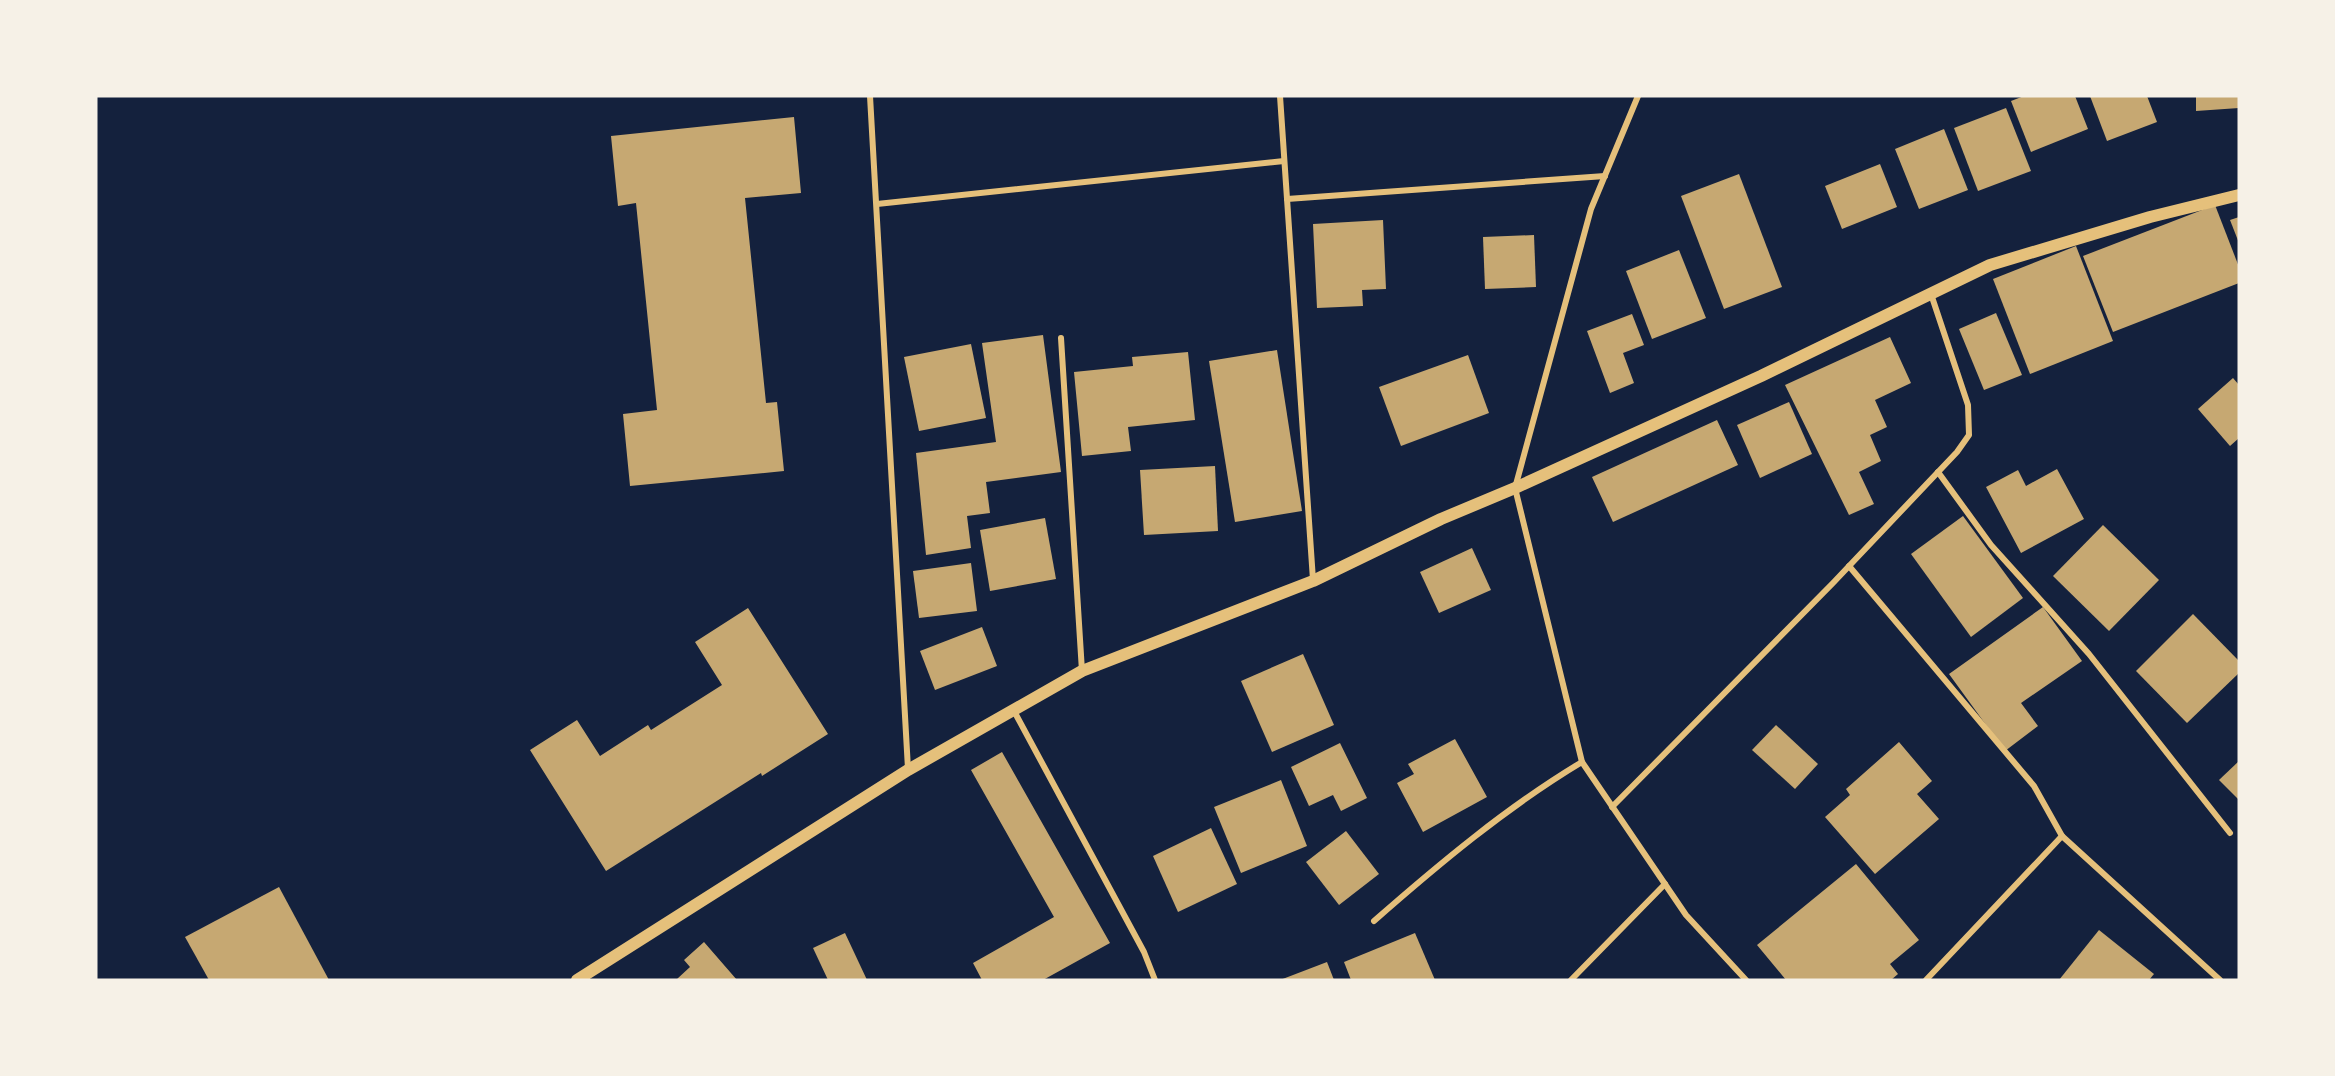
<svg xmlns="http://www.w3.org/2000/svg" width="2335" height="1076" font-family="'PT Sans',sans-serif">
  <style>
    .building { fill: #c6a872 }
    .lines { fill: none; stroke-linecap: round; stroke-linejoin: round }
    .minor { stroke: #e5c07b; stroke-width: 6 }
    .secondary { stroke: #e5c07b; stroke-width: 12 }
  </style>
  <rect width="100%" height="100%" fill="#14213d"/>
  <g class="building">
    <path d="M2024,96h51l13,33 -57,23 -20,-51z"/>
    <path d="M2090,96h57l10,26 -50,19z"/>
    <path d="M2196,96h43v12l-43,3z"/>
    <path d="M2006,108l25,63 -53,20 -24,-63z"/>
    <path d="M794,117l7,76 -56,5 21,205 11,-1 7,69 -154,15 -7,-72 34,-4 -21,-207 -18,3 -7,-70z"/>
    <path d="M1944,129l24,61 -49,19 -24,-60z"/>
    <path d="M1880,164l17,43 -55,22 -17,-43z"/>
    <path d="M1739,174l43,113 -58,22 -43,-113z"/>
    <path d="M2215,205l24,62v16l-126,49 -30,-76z"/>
    <path d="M2239,217v26l-9,-23z"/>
    <path d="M1383,220l3,69 -24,1 1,16 -46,2 -4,-84z"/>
    <path d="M1534,235l2,52 -51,2 -2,-52z"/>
    <path d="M2076,246l37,95 -83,33 -37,-95z"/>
    <path d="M1679,250l27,68 -54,21 -26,-68z"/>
    <path d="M1996,313l26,62 -38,15 -25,-61z"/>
    <path d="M1632,314l12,31 -21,8 11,30 -24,10 -23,-62z"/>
    <path d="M1043,335l18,137 -75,10 4,31 -23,3 4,32 -45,7 -10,-102 80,-11 -14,-99z"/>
    <path d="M1890,337l21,46 -36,17 12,27 -17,8 11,26 -22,11 15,32 -25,11 -64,-130z"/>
    <path d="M971,344l15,74 -67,13 -15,-74z"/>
    <path d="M1277,350l25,161 -67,11 -26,-161z"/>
    <path d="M1188,352l7,68 -67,7 3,24 -49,5 -8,-84 59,-6 -1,-9z"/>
    <path d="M1468,355l21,58 -88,33 -22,-59z"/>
    <path d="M2233,378l6,7v53l-9,8 -32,-37z"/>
    <path d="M1789,402l23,52 -52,24 -23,-53z"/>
    <path d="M1717,420l21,45 -125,57 -21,-45z"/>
    <path d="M1215,466l3,65 -74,4 -4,-65z"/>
    <path d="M2057,469l27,50 -63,34 -35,-66 32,-17 8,16z"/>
    <path d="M1963,516l60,82 -52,39 -60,-83z"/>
    <path d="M1045,518l11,61 -66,12 -10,-61z"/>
    <path d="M2103,525l56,55 -50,51 -56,-55z"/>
    <path d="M1472,548l19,42 -52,23 -19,-41z"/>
    <path d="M971,563l6,48 -58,7 -6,-47z"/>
    <path d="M2043,607l39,54 -61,42 17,23 -33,25 -56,-77z"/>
    <path d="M748,608l80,126 -66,42 -1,-3 -155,98 -76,-121 47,-30 23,36 48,-31 3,5 71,-45 -27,-43z"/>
    <path d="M2193,614l46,47v12l-52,50 -51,-52z"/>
    <path d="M982,627l15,39 -62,24 -15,-39z"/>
    <path d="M1303,654l31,71 -62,27 -31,-71z"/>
    <path d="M1776,725l42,39 -23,25 -43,-39z"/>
    <path d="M1455,739l32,58 -64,35 -26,-49 17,-9 -6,-10z"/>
    <path d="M1899,742l33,39 -15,13 22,25 -64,55 -50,-57 25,-22 -4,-6z"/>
    <path d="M1340,743l27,55 -26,13 -8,-16 -24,11 -18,-39z"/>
    <path d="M1002,752l108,191 -67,37h-61l-9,-17 81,-46 -83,-147z"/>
    <path d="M2239,761v39l-20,-20z"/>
    <path d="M1281,780l26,66 -66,27 -27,-66z"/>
    <path d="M1211,828l26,56 -59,28 -25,-56z"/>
    <path d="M1346,831l33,43 -40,31 -33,-43z"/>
    <path d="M1856,864l63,76 -29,24 8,10 -7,6h-105l-29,-35z"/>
    <path d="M279,887l50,93h-120l-24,-43z"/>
    <path d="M2099,930l55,44 -5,6h-90z"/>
    <path d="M845,933l22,47h-39l-15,-32z"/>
    <path d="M1415,933l20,47h-84l-7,-18z"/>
    <path d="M704,942l33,38 -60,-1 13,-12 -6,-7z"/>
    <path d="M1327,962l7,18h-54z"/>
  </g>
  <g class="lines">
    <g class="minor">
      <path d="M870,96l38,673"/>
      <path d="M1280,96l33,484"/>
      <path d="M1638,96l-47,113 -76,279 67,274 104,153 60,65"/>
      <path d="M1287,199l318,-23"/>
      <path d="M877,204l407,-43"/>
      <path d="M1061,338l21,333"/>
      <path d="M1938,472l53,73 98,109 141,179"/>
      <path d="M1849,566l185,220 28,50 158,144"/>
      <path d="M1014,711l130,241 11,28"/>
      <path d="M1612,807l221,-224 124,-131 12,-17 -1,-30 -37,-111"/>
      <path d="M1374,921c65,-57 133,-114 208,-159"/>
      <path d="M1571,980l94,-96"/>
      <path d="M1926,980l136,-144"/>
    </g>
    <path class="secondary" d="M577,980l331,-210 174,-99 231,-90 128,-62 74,-31 246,-112 229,-111 160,-48 89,-22"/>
  </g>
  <rect width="2335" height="1076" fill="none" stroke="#f6f1e7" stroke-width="195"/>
</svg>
